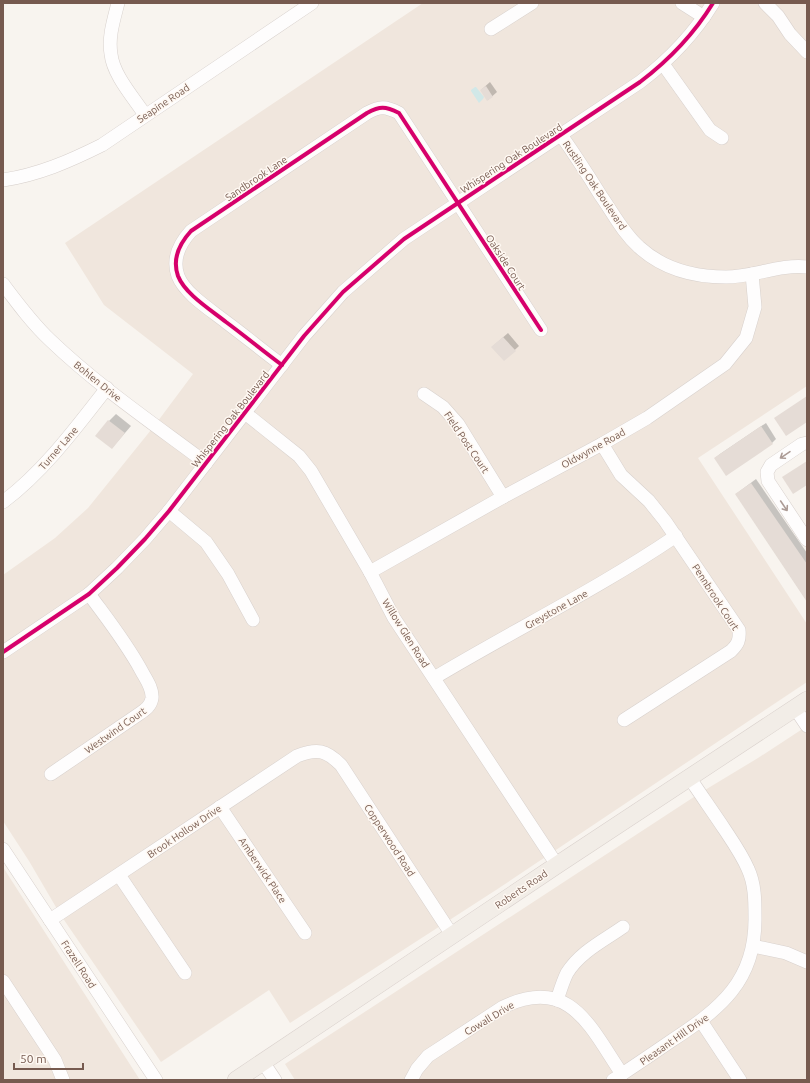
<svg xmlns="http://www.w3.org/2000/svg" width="810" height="1083" font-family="Ubuntu,sans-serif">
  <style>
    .residential { fill: #f0e6dd }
    .water { fill: #d1e8e8 }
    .shadow { fill: #0003 }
    .building { fill: #e5dcd6 }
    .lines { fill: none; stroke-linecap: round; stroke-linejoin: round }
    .minor-casing { stroke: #d8d1cd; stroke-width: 14 }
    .major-casing { stroke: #d9d0cc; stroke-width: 18 }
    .minor { stroke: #fefdfd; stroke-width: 13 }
    .major { stroke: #f2ede7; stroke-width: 17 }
    .cycleway-casing { stroke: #fef8f2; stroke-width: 6 }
    .cycleway { stroke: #d6006c; stroke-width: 4 }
    .oneway { stroke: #ac9b95 }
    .labels { text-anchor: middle; stroke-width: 3; stroke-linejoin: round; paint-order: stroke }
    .street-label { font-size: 10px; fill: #765a4f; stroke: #fef8f2 }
  </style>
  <rect width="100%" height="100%" fill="#f8f4ef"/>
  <g class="residential">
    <path d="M423,3h384v383l-109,72 109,166v58l-311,208 -206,133 -21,-33 -108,72 -101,-148 -31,-53 -26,-40v-246l52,-37 33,-30 67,-83 38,-51 -89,-69 -39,-62z"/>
    <path d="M807,726v354h-512l-10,-16 415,-271 58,-35z"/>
    <path d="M3,867l5,8 132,205h-137z"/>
  </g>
  <path class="water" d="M475,87h1l8,10 -1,2 -4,4 -8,-12v-1z"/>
  <g class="shadow">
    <path d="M490,82l7,10 -9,8 -7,-10z"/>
    <path d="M508,333l11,13 -15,14 -12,-13z"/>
    <path d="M116,414l15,12 -19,22 -3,-27z"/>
    <path d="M766,423l10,16 -4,4 -57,15 5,-4z"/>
    <path d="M756,479l51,74v48l-71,-107z"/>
  </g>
  <g class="building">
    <path d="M486,86l7,11 -6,4 -7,-11z"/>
    <path d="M503,337l13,14 -12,10 -13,-14z"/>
    <path d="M807,396v26l-21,14 -12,-18z"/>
    <path d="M108,420l17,13 -13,16 -17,-13z"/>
    <path d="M761,426l12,18 -47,32 -12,-18z"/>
    <path d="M807,461v24l-14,9 -11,-17z"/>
    <path d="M751,483l56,81v38l-72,-108z"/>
  </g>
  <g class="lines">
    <defs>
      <g id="minor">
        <path d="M118,3c-4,16 -10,34 -7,51 2,21 23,44 34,61"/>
        <path d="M682,3l22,14"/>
        <path d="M765,3l13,13 12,18 17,18"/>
        <path d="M491,29l41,-26"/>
        <path d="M663,64l47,66 12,8"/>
        <path d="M561,135c14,20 27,40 40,61 12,17 22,37 38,51 24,22 55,30 87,30 27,0 54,-13 81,-10"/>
        <path d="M3,180c35,-5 67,-19 99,-35l210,-142"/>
        <path d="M3,284c15,20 29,39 47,56 48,46 104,84 156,123"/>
        <path d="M282,365c-19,-14 -37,-29 -56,-43 -15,-12 -41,-28 -48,-46 -6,-17 2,-33 13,-45l176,-118c13,-7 18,-7 32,0l142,217"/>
        <path d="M424,394l19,13 15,17 45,73"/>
        <path d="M245,413l54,43 12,15 59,101 24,46 163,247"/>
        <path d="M807,443l-5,1 -31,21 -4,7 1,9 39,59"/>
        <path d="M602,444l19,31 28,26 16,20 74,109c1,10 -1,14 -8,21l-107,69"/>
        <path d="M3,502c41,-31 72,-73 104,-114"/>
        <path d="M169,511l37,31 22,32 25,46"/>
        <path d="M370,572l133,-75 99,-53 45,-26 78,-54 21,-26 9,-31 -3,-33"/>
        <path d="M3,652l86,-58 28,-26 28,-29 24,-28 135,-175 39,-44 61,-53 54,-36 182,-121c29,-22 54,-48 73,-79"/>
        <path d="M434,678c80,-48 164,-89 242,-142"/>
        <path d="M795,708l12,18"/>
        <path d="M51,774l88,-60c6,-4 12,-8 13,-16 1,-10 -7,-20 -11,-28 -16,-29 -33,-50 -52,-76"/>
        <path d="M220,807l85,126"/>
        <path d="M3,849l153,231"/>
        <path d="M119,875l66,98"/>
        <path d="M50,920l247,-164c20,-8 29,-6 44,9l111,170"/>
        <path d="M753,946l33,7 21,9"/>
        <path d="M3,981l52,79 8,20"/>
        <path d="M557,1000c3,-9 6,-19 10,-27 13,-21 36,-32 56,-46"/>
        <path d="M701,1021l39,59"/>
        <path d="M263,1062l12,18"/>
        <path d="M411,1080l6,-11 11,-13 75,-49c67,-32 87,20 119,67"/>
        <path d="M613,1080c20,-13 39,-26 58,-39 49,-32 85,-60 84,-124 0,-16 0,-33 -7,-48 -6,-14 -15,-27 -23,-39 -12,-18 -24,-35 -36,-53"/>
      </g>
      <path id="major" d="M236,1080l321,-215 250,-165"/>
    </defs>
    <use href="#minor" class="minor-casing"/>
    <use href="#major" class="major-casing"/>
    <use href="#minor" class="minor"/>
    <use href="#major" class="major"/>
    <defs>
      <g id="cycleway">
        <path d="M282,365c-19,-14 -37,-29 -56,-43 -15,-12 -41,-28 -48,-46 -6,-17 2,-33 13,-45l176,-118c13,-7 18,-7 32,0l142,217"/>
        <path d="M3,652l86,-58 28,-26 28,-29 24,-28 135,-175 39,-44 61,-53 54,-36 182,-121c29,-22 54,-48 73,-79"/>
      </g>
    </defs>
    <use href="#cycleway" class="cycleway-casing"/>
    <use href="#cycleway" class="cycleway"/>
  </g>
  <defs><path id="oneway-shaft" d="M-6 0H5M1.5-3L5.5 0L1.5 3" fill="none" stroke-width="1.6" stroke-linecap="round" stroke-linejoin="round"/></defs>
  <g class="oneway">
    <use href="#oneway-shaft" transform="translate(785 455) rotate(146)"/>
    <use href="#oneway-shaft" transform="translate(784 506) rotate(56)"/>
  </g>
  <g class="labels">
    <g class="street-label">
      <text transform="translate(163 103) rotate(-34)" y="4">Seapine Road</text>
      <text transform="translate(511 158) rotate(-33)" y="4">Whispering Oak Boulevard</text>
      <text transform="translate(256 178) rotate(-34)" y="4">Sandbrook Lane</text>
      <text transform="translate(595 185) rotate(56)" y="4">Rustling Oak Boulevard</text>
      <text transform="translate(506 262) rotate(57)" y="4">Oakside Court</text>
      <text transform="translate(98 381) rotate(39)" y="4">Bohlen Drive</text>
      <text transform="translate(230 419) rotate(-52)" y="4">Whispering Oak Boulevard</text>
      <text transform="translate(467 442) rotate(56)" y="4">Field Post Court</text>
      <text transform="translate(58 448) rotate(-49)" y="4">Turner Lane</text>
      <text transform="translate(593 448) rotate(-29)" y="4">Oldwynne Road</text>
      <text transform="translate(716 597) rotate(57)" y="4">Pennbrook Court</text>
      <text transform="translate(556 609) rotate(-29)" y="4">Greystone Lane</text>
      <text transform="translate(406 633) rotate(58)" y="4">Willow Glen Road</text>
      <text transform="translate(115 730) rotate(-35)" y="4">Westwind Court</text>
      <text transform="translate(184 831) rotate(-34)" y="4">Brook Hollow Drive</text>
      <text transform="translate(390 840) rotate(57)" y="4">Copperwood Road</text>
      <text transform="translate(263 870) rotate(56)" y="4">Amberwick Place</text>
      <text transform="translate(521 889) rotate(-34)" y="4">Roberts Road</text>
      <text transform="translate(79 964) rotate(57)" y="4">Frazell Road</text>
      <text transform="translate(489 1018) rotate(-31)" y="4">Cowall Drive</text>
      <text transform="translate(674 1039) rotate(-35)" y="4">Pleasant Hill Drive</text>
    </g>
  </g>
  <rect width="810" height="1083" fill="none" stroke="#765a4f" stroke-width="8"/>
  <path d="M14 1063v6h69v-6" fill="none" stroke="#765a4f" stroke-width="2"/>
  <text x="20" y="1063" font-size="12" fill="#765a4f" stroke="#fef8f2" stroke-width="3" paint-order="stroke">50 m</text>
</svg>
